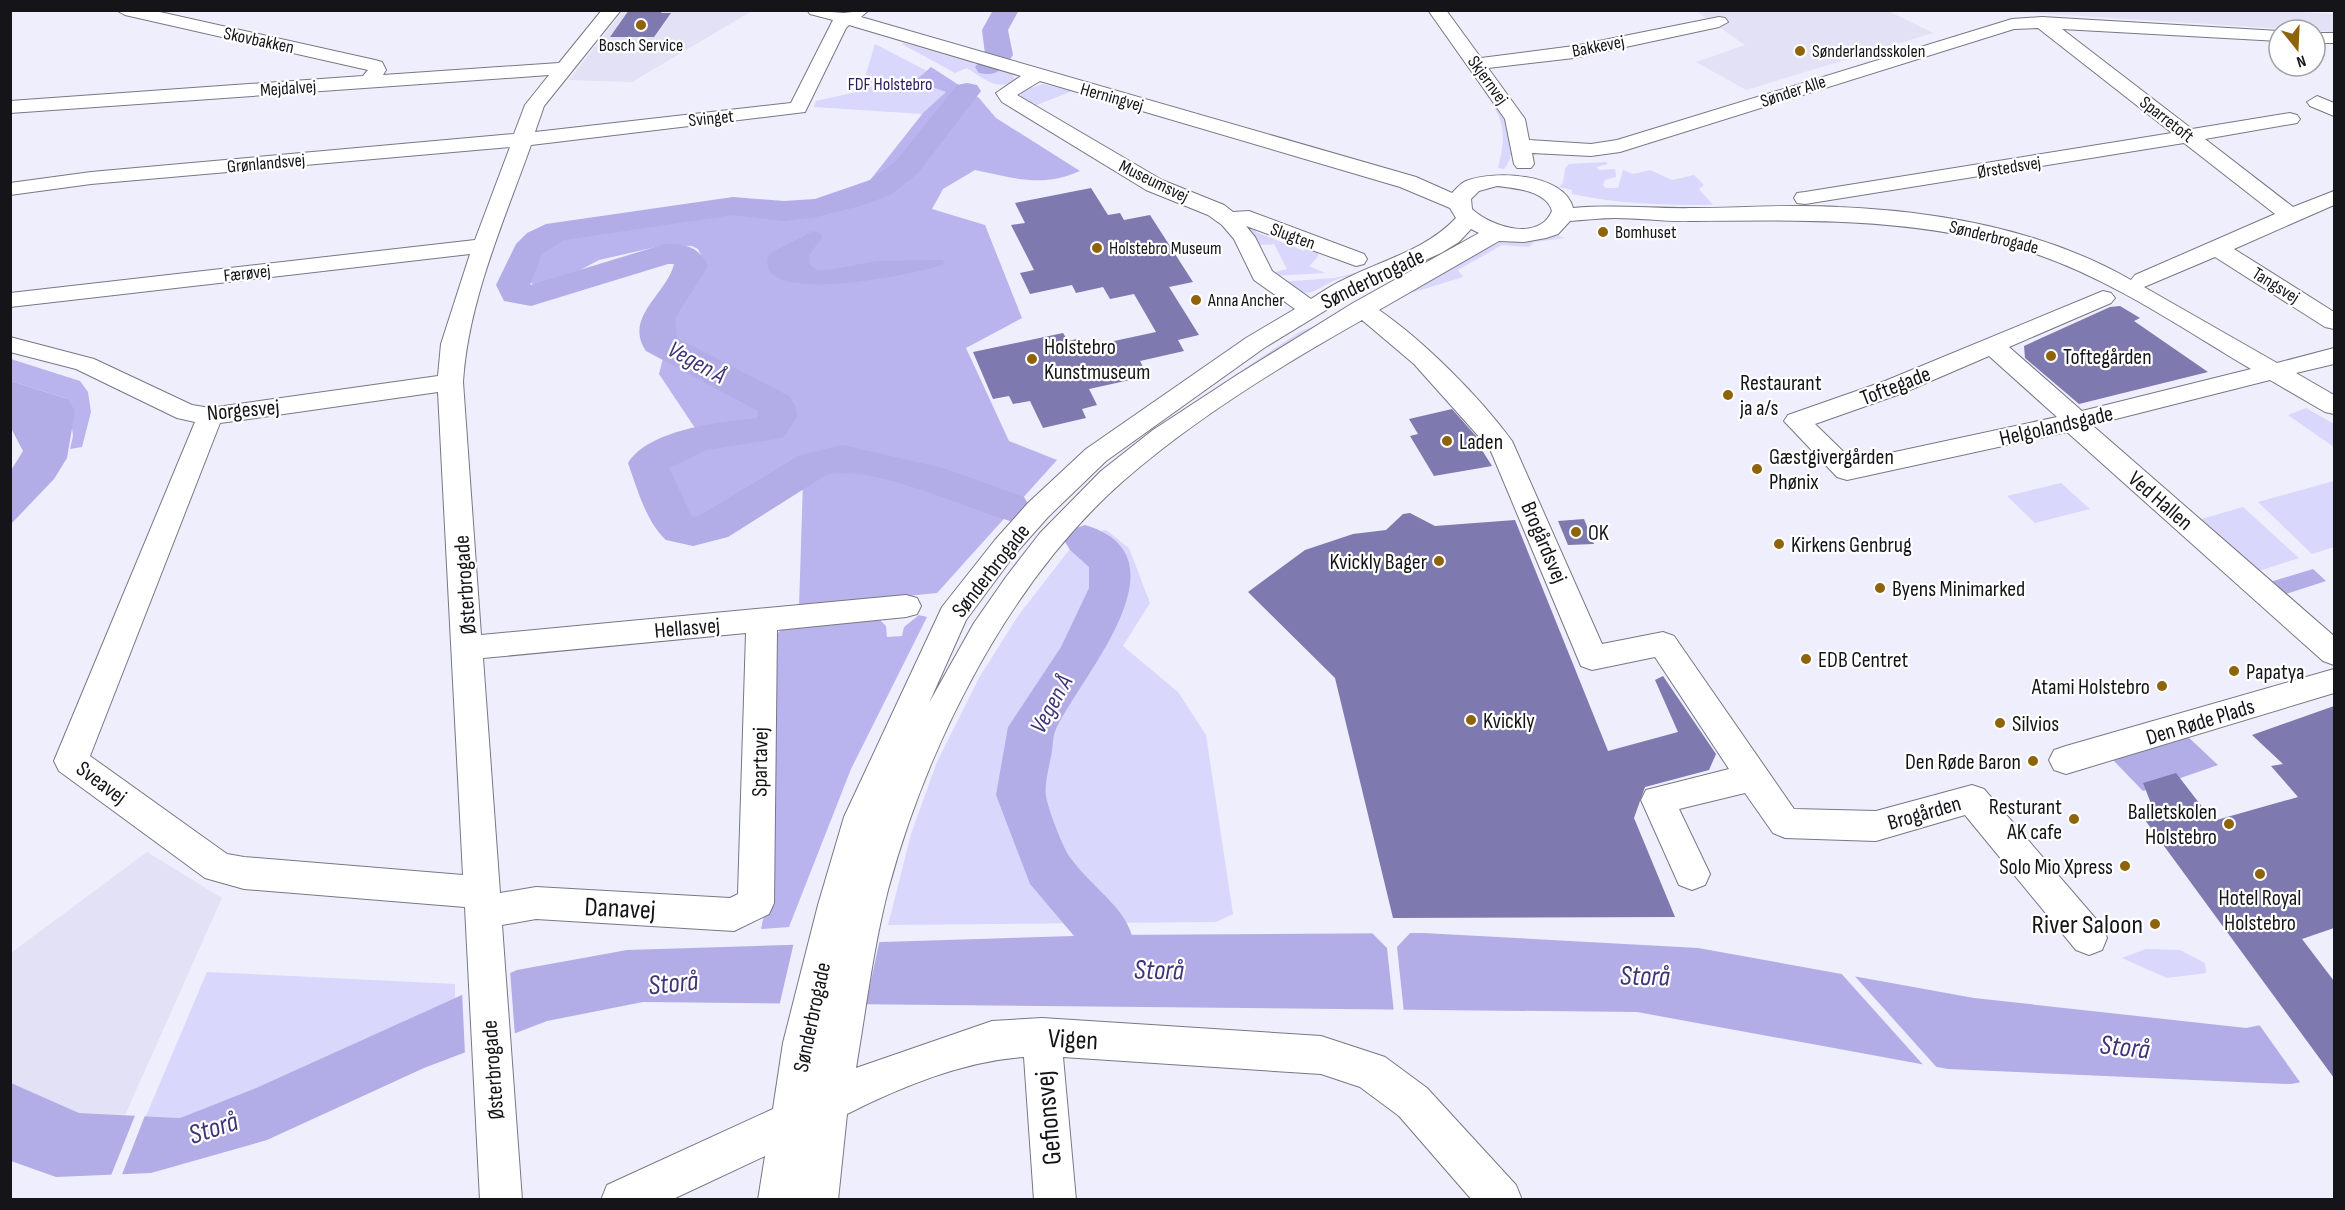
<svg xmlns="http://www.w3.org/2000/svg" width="2345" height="1210" font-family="'Sofia Sans Condensed',sans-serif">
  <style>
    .built { fill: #e2e1f6 }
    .green { fill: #d9d7fb }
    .forest { fill: #b9b4ed }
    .water { fill: #b2ade6 }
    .pier { fill: #eeeefc }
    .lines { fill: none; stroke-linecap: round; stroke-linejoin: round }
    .river { fill: #b2ade6; fill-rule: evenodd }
    .building { fill: #7e79ae }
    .minor-casing { stroke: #787884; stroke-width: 2 }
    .minor { fill: #fff; fill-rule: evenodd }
    .poi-dot { fill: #8e630a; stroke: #fff; stroke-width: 2 }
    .labels { text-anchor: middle; stroke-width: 4.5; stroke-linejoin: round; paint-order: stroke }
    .far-street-label { font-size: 18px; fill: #151519; stroke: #fff }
    .far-poi-label { font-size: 18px; fill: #151519; stroke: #fff; text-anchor: start }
    .far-park-label { font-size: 18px; fill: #2c1d5e; stroke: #fff }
    .street-label { font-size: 22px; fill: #151519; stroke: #fff }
    .poi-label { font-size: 22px; fill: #151519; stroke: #fff; text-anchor: start }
    .water-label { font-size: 24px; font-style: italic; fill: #403477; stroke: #fff }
    .near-street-label { font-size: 27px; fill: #151519; stroke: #fff }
    .near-poi-label { font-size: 27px; fill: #151519; stroke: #fff; text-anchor: end }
    .near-water-label { font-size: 28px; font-style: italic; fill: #403477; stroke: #fff }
  </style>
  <rect width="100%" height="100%" fill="#eeeefc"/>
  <g class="built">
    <path d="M623,11h129l-120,71 -63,-2z"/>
    <path d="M1696,11h192l45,22 -187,57 -50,-28 49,-17z"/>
    <path d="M2001,11h281l52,3v18z"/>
    <path d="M147,852l75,46 -97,217 -46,-2 -68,-30v-130z"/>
  </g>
  <g class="green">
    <path d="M904,43l109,32 1,4c-14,15 -34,-3 -47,-11l-12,5 -53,-29z"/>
    <path d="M875,44l52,27 -12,10 32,11 -24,22 -109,-7 2,-6 45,-10z"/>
    <path d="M1043,84l54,13 -25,-6 -40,16 -12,-10 2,-6z"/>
    <path d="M1481,86h2c16,22 43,56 21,83l-6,-1c10,-38 5,-50 -17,-82z"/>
    <path d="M1606,162l2,2 -12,3 3,3 16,-1 1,8 -11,3 -2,5 3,3h12l5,-18 10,4 17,-4 22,10 22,-5 10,10 -5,4 14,16c-48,0 -95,-1 -141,-11v-4l-13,-3 4,-4 2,-15 4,-4z"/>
    <path d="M1256,225v7l48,19 3,-6 13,4 -3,9 -8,8 16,7 -51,3 -2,-3 15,-4 -13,-25 -16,1 -11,-19z"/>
    <path d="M1556,235l9,3 -31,4 -5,5 -27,-2 -44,25 5,7 -62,19 47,-25 39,-27 52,-4z"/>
    <path d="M1368,270c-7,5 -18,5 -27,8 -31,11 -27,25 -62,4l56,-4z"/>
    <path d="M1318,325l-206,136 40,-31 149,-99z"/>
    <path d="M2306,408l28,16v23l-46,-32z"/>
    <path d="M2334,481v66l-22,7 -54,-52z"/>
    <path d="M2061,483l29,26 -55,14 -28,-27z"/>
    <path d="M2243,507l56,51 -43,14 -58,-52z"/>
    <path d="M1106,530l23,18 21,55 -27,43 55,46 28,43 27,179 -17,8 -328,3 23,-91 26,-72 42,-84 39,-62 55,-71 14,-12z"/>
    <path d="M2146,949l34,1 25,13 1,10 -39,5 -45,-20z"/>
    <path d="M207,972l248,12v14l-199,90 -76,30 -34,-2z"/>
  </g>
  <g class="forest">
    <path d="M931,67l48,31 17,20 84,53c-38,17 -66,7 -105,-1l-32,19 -11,20 53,16 37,93 -56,30 43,93 48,19 -120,133 -138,14 4,-125 -89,36 -25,1 -26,-51 34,-37 -38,-57 14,-56 30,-59 -5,-10 -6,-3 -27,-1 -66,15 -49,26 -14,1 -7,-6 8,-32 22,-12 165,-27 93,2 35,-9 71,-90 23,-21 -31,-11z"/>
    <path d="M11,359l69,22 8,11 3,20 -9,35 -12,2 3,-13 -5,-37 -57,-18z"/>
    <path d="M919,615l8,2 -76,152 -62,158 -28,2 12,-54 2,-239 8,-8 96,-9 7,7 1,11 15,-1 2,-9z"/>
  </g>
  <g class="water">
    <path d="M813,231l8,3 1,4 -13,17 1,10 7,5h11l49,-9 66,-1 1,4c-21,9 -196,46 -175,-10z"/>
    <path d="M11,381l57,18 7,12 -8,47 -13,21 -43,45 -1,-52 13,-21 -12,-23z"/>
    <path d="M2313,569l13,12 -40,13 -16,-12z"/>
    <path d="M2186,735l32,30 -75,26 -30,-31z"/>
    <path d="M1423,933l275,15 276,50 272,30 59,-12 29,-9v69l-43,8 -30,-1 -313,-14 -311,-57 -994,-10 -96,19 -123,47 -157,72 -116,33 -95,4 -45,-16v-78l68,30 101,5 76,-30 261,-118 110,-20 480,-15z"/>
  </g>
  <g class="pier">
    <path d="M1369,930h44l-16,17 7,66h-10l-7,-65z"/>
    <path d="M880,939l-15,69 -86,-1 15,-65z"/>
    <path d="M510,970l5,66 -50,19 -3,-64z"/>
    <path d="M1839,971l13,2 88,98 -14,-3z"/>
    <path d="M2289,1016l45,61v2l-32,6 -44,-62z"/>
    <path d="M136,1113h10l-25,64 -11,1z"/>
  </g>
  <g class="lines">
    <g class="river">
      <path d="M993,10h26l-11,20 5,25c-10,14 -16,22 -34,18l-4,-6 10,-13 -3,-24z"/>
      <path d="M967,83l10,2 4,6 -63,82 -26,21 -28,11 -48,12 -32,4 -51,-6 -169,25 -22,14 -12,31 135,-41c20,0 34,2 43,22l-33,52 2,20 112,58 6,9 2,12 -14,21 -77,12 -37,18 23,49 7,-1 101,-61 43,-10 100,23 81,29 6,10 -6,10 -14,4c-49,-14 -136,-57 -184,-46l-98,62 -35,9 -27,-6c-20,-18 -29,-52 -38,-77 21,-34 93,-41 129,-45l1,-7 -112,-60c-23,-34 21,-57 28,-87h-6l-137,42 -27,-5 -8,-16 20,-41 11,-11 19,-9 187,-27 51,4 31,-2 55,-19 26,-19 61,-76z"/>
      <path d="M1085,525c106,31 -3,150 -29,204 -3,6 -3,15 -4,22 -2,13 -8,32 -6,45 2,13 16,49 23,60 32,45 86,64 57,130l-19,7 -19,-7 -8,-18v-25l-50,-59 -34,-89 12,-68 53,-80 28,-59v-21l-19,-17 -6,-10 6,-10z"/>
    </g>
  </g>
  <g class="building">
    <path d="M629,10h34l-2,3h10l-17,24h-44z"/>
    <path d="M1091,188l17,27 12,-2 4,7 26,-5 43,67 -24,5 30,48 -21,5 6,11 -44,10 8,15 -59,13 8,16 -15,4 4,9 -43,10 -13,-27 -17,3 -4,-8 -16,3 -20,-47 90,-19 5,8 13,-3 5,9 70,-15 -22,-38 -24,5 -7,-12 -27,6 -4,-8 -42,9 -10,-21 14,-3 -23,-45 14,-2 -10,-20z"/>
    <path d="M2120,306l20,12 -6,3 74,51 -129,32 -54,-46 -1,-12 86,-39z"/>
    <path d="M1452,409l31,35 1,2 -4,1 12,19 -58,10 -24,-40 8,-2 -9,-15z"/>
    <path d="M1410,513l25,13 80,-6 93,231 70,-19 -23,-52 8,-4 53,78 -7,16 -64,17 -11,31 41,99 -282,1 -58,-240 -87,-86 57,-42 48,-16 33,-4 17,-16z"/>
    <path d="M1584,519l10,25 -26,1 -10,-24z"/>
    <path d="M2334,706v222l-32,11 32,42v97l-189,-258 12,-1 -14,-36 33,-10 37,48 85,-24 -27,-31 12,-2 -31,-29z"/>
  </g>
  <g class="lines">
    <defs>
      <g id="minor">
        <path d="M116,10h35l224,50 7,2 4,8 -3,5 176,-12 43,-53h19l-77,96 -9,26 256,-29 42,-83 -23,-6 -3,-4 37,3 25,-3 -8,7 555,160 36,16c4,-4 9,-10 14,-12 28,-11 98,-8 107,27 42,-4 82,1 123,0 47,0 95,-4 142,-1 99,4 206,23 293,73l4,-5 140,-61 -91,-71 -379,61 -8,-1 -3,-5 3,-5 8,-1 367,-59 -134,-105 -24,1 -394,123 -29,4 -59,-3 2,11 -3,4h-14l-3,-4 -9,-45 -77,-109h18l35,48 93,-12 145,-29 6,1 3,4 -9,5 -145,31 -86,10 37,51 4,21 62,4 26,-4 395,-121 30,-2 237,14v10l-217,-12 130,100 98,-16 7,2 3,4 -3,4 -92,16 88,68 41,-16v14l-100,44 100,63v17l-9,-2 -110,-70 -71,30 133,76 57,-15v16l-38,9 38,22v19l-9,-2 -55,-32 -178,45 242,211v29l-11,-4 -256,-229 -220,48 -10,-3 -53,-56 4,-6 97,-34 218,-90 8,2 4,5 -4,5 -102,44 73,64 169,-42c-68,-40 -137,-88 -212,-114 -115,-38 -227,-35 -346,-34 -26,1 -52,-3 -78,-3 -15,0 -30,2 -45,3l-12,13 -12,4 -22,4 -25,-1 -120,69c45,31 101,87 133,131l90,203 61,-12 11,4 120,173 82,2 96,-26 12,4 118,137 5,12 -5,12 -13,5 -13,-5 -111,-135 -89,26 -91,-3 -12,-5 -28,-40 -66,16 31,65 -5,11 -13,5 -13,-5 -38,-85 5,-10 83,-21 -74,-112 -63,13 -11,-4 -91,-217 -76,-85 -52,-44c-83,47 -168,99 -240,162 -114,101 -195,263 -234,408 -15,59 -22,119 -32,178l136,-47 50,-3 279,18 64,21 42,31 89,97 6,15h-50l-73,-84 -39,-29 -39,-13 -258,-17 13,143h-42l-10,-143c-61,4 -123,30 -177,57l-9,86h-80l7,-44 -94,44h-70l6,-15 166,-76 10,-66 35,-138 26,-88 98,-210 53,-67 33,-37 58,-54 160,-111 49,-29 -41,-29 -20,-41 -12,-14 -14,-10 -62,-25 -144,-88 -6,-9 25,-17 -172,-51 -3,3 -41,84 -274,33c-27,76 -63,156 -68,237l18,253 425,-40 11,3 4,8 -4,8 -11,3 -129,13 -3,273 -5,11 -35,17 -198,-12 -34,6 20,275h-42l-15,-293 -221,-18 -39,-11 -146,-107 -5,-10 141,-339 -18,-4 -101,-49 -66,-17v-15l84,22 98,46 18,3 228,-32 3,-32 29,-90 -460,53v-14l465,-53 35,-93 -419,37 -81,11v-12l81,-11 423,-38 11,-29 24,-30 -539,38v-12l353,-25 5,-6 -243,-55zM1040,81l360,106 50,21 6,10c-30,32 -74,42 -113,62 -11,5 -21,12 -32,19l-39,-28 -17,-34 -9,-11 110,40 8,-2 3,-5 -3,-5 -115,-43 -16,1 -9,-7 -62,-25 -145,-85zM1497,186c18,2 50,5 55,25 -13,31 -61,16 -80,-2l-1,-10 8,-8zM1471,229l8,4 -126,70 -116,72 -84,55 -52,41 -61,62 -34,44 -32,46 -45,80 37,-83 49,-66 33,-37 58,-56 158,-113 95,-58 82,-37 18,-11zM1989,356l68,61 -204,44 -38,-37 88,-31zM438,392l25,483 -219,-18 -17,-3 -137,-98 130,-333zM746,633l-8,261 -8,4 -194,-11 -36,6 -17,-235z"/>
        <rect x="2315" y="33" width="19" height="10"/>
        <path d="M2317,96l17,7v13l-24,-10 -3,-4z"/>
        <path d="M2334,669v24l-268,81 -12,-4 -5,-10 5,-10 12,-4z"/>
      </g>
    </defs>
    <use href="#minor" class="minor-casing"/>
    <use href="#minor" class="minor"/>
  </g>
  <g class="poi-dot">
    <circle cx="641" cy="25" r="6"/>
    <circle cx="1800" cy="51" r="6"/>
    <circle cx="1603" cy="232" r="6"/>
    <circle cx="1097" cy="248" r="6"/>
    <circle cx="1196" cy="300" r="6"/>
    <circle cx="2051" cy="356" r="6"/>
    <circle cx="1032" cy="359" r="6"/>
    <circle cx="1728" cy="395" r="6"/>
    <circle cx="1447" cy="441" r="6"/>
    <circle cx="1757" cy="469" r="6"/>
    <circle cx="1576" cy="532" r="6"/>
    <circle cx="1779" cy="544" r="6"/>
    <circle cx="1439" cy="561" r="6"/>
    <circle cx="1880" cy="588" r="6"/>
    <circle cx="1806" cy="659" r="6"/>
    <circle cx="2234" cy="671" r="6"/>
    <circle cx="2162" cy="686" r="6"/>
    <circle cx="1471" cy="720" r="6"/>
    <circle cx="2000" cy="723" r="6"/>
    <circle cx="2033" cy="761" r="6"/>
    <circle cx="2074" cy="819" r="6"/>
    <circle cx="2229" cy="824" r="6"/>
    <circle cx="2125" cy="866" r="6"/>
    <circle cx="2260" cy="874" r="6"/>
    <circle cx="2155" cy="924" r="6"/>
  </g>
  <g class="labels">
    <g class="far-street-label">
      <text transform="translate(259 40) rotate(12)" y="6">Skovbakken</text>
      <text transform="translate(1598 46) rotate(-11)" y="6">Bakkevej</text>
      <text transform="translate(1488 80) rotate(54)" y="6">Skjernvej</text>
      <text transform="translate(288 88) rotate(-4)" y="6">Mejdalvej</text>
      <text transform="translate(1793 91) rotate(-18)" y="6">Sønder Alle</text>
      <text transform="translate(1112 97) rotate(16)" y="6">Herningvej</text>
      <text transform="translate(711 118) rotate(-6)" y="6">Svinget</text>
      <text transform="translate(2167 119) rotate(38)" y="6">Sparretoft</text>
      <text transform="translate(266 163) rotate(-5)" y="6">Grønlandsvej</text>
      <text transform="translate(2009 167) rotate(-9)" y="6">Ørstedsvej</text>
      <text transform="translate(1154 181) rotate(26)" y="6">Museumsvej</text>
      <text transform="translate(1293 236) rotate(20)" y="6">Slugten</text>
      <text transform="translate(1994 237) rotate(14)" y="6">Sønderbrogade</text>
      <text transform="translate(247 273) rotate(-6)" y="6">Færøvej</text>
      <text transform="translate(2276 285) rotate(32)" y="6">Tangsvej</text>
    </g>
    <g class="far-poi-label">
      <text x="641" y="51" text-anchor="middle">Bosch Service</text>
      <text x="1812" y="57">Sønderlandsskolen</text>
      <text x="1615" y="238">Bomhuset</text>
      <text x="1109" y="254">Holstebro Museum</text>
      <text x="1208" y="306">Anna Ancher</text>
    </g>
    <g class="far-park-label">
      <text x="890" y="90">FDF Holstebro</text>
    </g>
    <g class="street-label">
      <text transform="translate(1372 278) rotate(-26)" y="8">Sønderbrogade</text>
      <text transform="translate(1895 385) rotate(-21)" y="8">Toftegade</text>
      <text transform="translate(243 409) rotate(-5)" y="8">Norgesvej</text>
      <text transform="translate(2056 425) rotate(-13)" y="8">Helgolandsgade</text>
      <text transform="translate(2161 500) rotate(41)" y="8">Ved Hallen</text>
      <text transform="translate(1545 542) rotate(67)" y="8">Brogårdsvej</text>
      <text transform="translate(990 570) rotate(-52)" y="8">Sønderbrogade</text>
      <text transform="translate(464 585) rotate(-94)" y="8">Østerbrogade</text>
      <text transform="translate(687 627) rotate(-5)" y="8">Hellasvej</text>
      <text transform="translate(2200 721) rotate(-17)" y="8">Den Røde Plads</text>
      <text transform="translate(759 762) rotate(-89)" y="8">Spartavej</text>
      <text transform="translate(102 782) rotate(37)" y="8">Sveavej</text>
      <text transform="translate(1924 812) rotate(-16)" y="8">Brogården</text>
      <text transform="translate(811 1017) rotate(-78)" y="8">Sønderbrogade</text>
      <text transform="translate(492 1070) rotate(-94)" y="8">Østerbrogade</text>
    </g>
    <g class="poi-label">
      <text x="1044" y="354">Holstebro<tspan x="1044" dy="25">Kunstmuseum</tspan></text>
      <text x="2063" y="364">Toftegården</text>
      <text x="1740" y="390">Restaurant<tspan x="1740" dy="25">ja a/s</tspan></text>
      <text x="1459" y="449">Laden</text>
      <text x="1769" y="464">Gæstgivergården<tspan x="1769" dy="25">Phønix</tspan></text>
      <text x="1588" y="540">OK</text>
      <text x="1791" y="552">Kirkens Genbrug</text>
      <text x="1427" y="569" text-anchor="end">Kvickly Bager</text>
      <text x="1892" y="596">Byens Minimarked</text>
      <text x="1818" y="667">EDB Centret</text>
      <text x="2246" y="679">Papatya</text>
      <text x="2150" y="694" text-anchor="end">Atami Holstebro</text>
      <text x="1483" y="728">Kvickly</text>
      <text x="2012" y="731">Silvios</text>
      <text x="2021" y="769" text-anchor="end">Den Røde Baron</text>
      <text x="2062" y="814" text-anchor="end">Resturant<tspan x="2062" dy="25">AK cafe</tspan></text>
      <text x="2217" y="819" text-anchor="end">Balletskolen<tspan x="2217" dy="25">Holstebro</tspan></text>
      <text x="2113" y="874" text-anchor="end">Solo Mio Xpress</text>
      <text x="2260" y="905" text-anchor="middle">Hotel Royal<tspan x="2260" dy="25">Holstebro</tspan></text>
    </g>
    <g class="water-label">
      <text transform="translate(697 362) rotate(29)" y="8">Vegen Å</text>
      <text transform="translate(1051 704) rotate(-61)" y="8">Vegen Å</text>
    </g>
    <g class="near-street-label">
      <text transform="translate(620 908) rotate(3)" y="9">Danavej</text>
      <text transform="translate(1073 1039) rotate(3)" y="9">Vigen</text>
      <text transform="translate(1048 1118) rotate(-95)" y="9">Gefionsvej</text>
    </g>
    <g class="near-poi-label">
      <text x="2143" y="933">River Saloon</text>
    </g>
    <g class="near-water-label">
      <text transform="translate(1159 969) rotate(1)" y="10">Storå</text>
      <text transform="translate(1645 975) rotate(1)" y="10">Storå</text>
      <text transform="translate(673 982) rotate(-6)" y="10">Storå</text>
      <text transform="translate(2125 1046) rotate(6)" y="10">Storå</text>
      <text transform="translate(213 1127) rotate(-18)" y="10">Storå</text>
    </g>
  </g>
  <rect width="2345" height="1210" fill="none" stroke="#151519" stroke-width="24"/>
  <g transform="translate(2297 48) rotate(162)"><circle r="28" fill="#ffffff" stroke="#a1a1a3" stroke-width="1.5"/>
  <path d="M0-4.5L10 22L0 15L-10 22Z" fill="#8e630a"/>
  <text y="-9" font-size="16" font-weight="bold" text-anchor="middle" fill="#151519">N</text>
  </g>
</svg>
